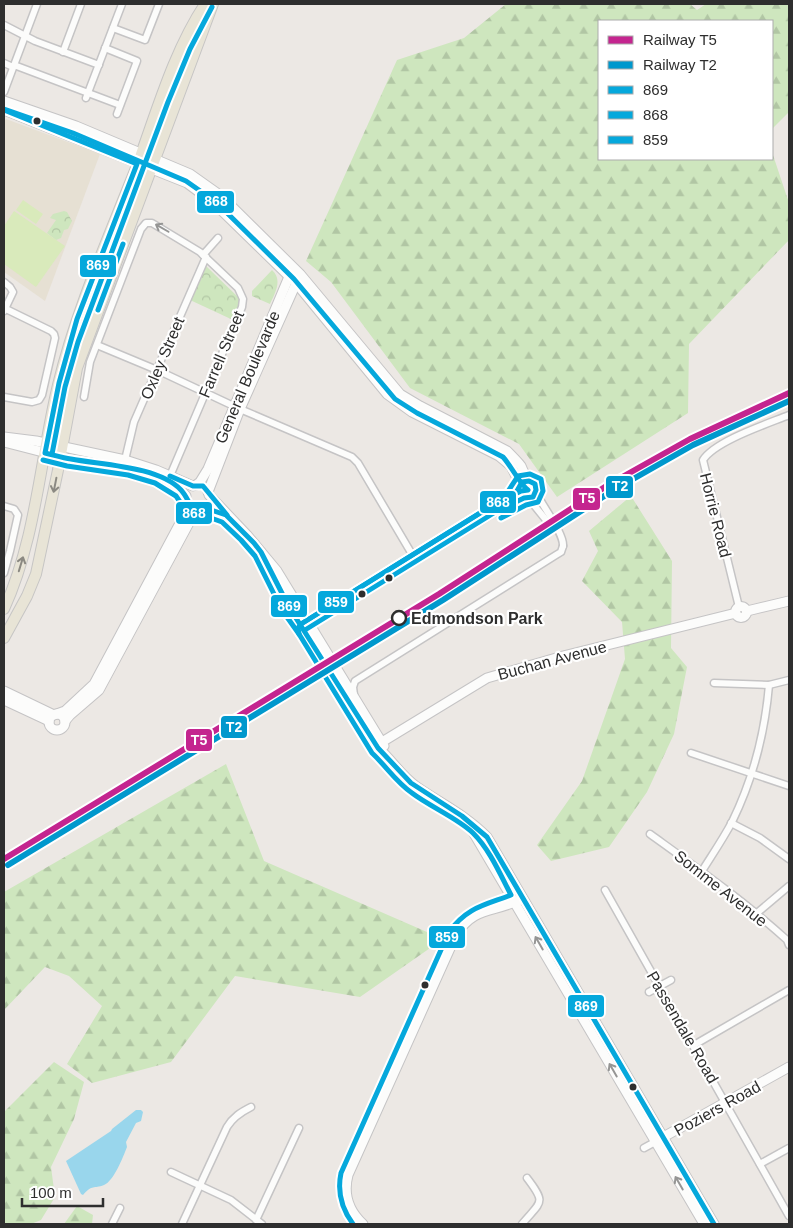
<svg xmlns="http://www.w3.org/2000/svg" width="793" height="1228" font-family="Arial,sans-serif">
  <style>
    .education { fill: #e6e0d3 }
    .forest { fill: url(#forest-firs) }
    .park { fill: url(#park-crowns) }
    .pitch { fill: #d9eabb }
    .water { fill: #99d6ec }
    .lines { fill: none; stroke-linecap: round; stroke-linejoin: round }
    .street-casing { stroke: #c5c4c5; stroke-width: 9 }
    .secondary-casing { stroke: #c5c4c5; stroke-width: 11 }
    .primary-casing { stroke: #c6c5c4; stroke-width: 12 }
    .street { stroke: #fcfcfb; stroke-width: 6 }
    .secondary { stroke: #fcfcfb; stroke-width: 9 }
    .primary { stroke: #e8e4d6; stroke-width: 10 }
    .bus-1-casing { stroke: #fff; stroke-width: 9 }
    .bus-2-casing { stroke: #fff; stroke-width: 9 }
    .bus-3-casing { stroke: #fff; stroke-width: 9 }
    .bus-1 { stroke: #05a8dc; stroke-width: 5 }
    .bus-2 { stroke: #05a8dc; stroke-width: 5 }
    .bus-3 { stroke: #05a8dc; stroke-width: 5 }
    .rail-1-casing { stroke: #fff; stroke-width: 10 }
    .rail-2-casing { stroke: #fff; stroke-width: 10 }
    .rail-1 { stroke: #c4258f; stroke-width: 6 }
    .rail-2 { stroke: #0098cd; stroke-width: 6 }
    .oneway { stroke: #959594 }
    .oneway2 { stroke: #8b8982 }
    .bus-dot { fill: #2e2e2e; stroke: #fff; stroke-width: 2 }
    .stop-dot { fill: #fff; stroke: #2e2e2e; stroke-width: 2.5 }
    .labels { text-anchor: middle; stroke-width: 4.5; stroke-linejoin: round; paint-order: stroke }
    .street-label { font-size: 16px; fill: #2e2e2e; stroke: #fff }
    .stop-label { font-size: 16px; font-weight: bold; fill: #2e2e2e; stroke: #fff; text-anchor: start }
    .line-badge { stroke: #fff; stroke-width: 2 }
    .badge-label { font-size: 14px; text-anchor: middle; font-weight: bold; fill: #fff }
  </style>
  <defs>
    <pattern id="forest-firs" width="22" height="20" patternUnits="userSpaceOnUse" patternTransform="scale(1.25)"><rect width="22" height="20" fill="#cee6be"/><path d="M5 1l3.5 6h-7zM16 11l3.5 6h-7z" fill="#b1c6a4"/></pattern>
    <pattern id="park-crowns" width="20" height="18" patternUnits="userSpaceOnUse" patternTransform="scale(1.25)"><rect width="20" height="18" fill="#cee6be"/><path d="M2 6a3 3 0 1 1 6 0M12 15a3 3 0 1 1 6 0" fill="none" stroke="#b1c6a4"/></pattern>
  </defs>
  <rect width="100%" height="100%" fill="#ece8e4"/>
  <path class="education" d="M6,119l94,35 -55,147 -41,-29v-151z"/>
  <g class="forest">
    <path d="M506,4h184l7,6 9,-6h83v108l-17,17v-108h-173v138h173v-7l17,51v37l-100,104 -1,69 -131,84 -38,-53 -109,-56 -79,-106 -25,-21 91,-201 67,-22z"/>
    <path d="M631,496l41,65 -1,87 16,19 -13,67 -27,58 -38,55 -58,14 -14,-16 45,-64 43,-122 -3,-37 -40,-41 16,-30 -9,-20z"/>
    <path d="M226,764l38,97 179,78 -83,58 -125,-21 -64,86 -79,21 -25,-19 35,-58 -33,-30 -24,-9 -41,43v-118z"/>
    <path d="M54,1062l30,20 -10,37 -23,48 4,30 -14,23 -10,4h-27v-112z"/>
    <path d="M77,1206l16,9 -1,9h-28z"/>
  </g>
  <g class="park">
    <path d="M64,211l3,1 5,9 -4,8 -4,1 -3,8 -5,2 -9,-7 9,-13 -6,-2 3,-4z"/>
    <path d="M206,266l33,32v6l-6,16 -43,-20 14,-32z"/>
    <path d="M272,270c11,10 3,23 -2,34l-18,-8v-5z"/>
  </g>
  <g class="pitch">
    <path d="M23,200l20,14 -7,10 -20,-14z"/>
    <path d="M14,211l51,35 -29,41 -32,-23v-38z"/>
  </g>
  <path class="water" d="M136,1110h5l2,2 -2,9 -5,2 -10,19 1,5c-4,10 -13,34 -23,38 -11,4 -11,-1 -21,10l-2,-1 -15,-33 45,-30 1,-2z"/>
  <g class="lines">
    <defs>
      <g id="street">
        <path d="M4,25l31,16 64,24"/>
        <path d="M113,28l32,12 14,-36"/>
        <path d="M105,48l32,13 -20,53"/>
        <path d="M63,52l18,-48"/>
        <path d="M4,63l9,4"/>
        <path d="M14,65l106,40"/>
        <path d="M4,92l33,-88"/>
        <path d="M86,98l36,-94"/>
        <path d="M203,255l15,-17"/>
        <path d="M4,282l6,5 3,5 -9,19"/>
        <path d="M97,345l60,25 83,39 112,48 6,6 58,98"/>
        <path d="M4,397l28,5 7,-2 3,-5 13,-57 -1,-4 -3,-3 -45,-22"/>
        <path d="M84,397l6,-35 36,-94 15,-39 5,-6h6l48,29 38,36 5,11 -1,8 -72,169"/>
        <path d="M125,460l9,-38 72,-165"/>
        <path d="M536,492c6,14 28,41 27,54"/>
        <path d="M529,499l17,21"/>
        <path d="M4,506l10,3 4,6 -8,36 -6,22"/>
        <path d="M507,506l17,-8"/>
        <path d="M739,607l-36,-147c12,-19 64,-36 86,-45"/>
        <path d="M309,627l188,-116 15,-12 6,-9"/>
        <path d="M714,683l55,2 20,-5"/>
        <path d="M354,695l-1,-8 2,-6 201,-126 5,-3 2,-6"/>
        <path d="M691,753l98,33"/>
        <path d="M731,823l29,15 29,21"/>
        <path d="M650,834c47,34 94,67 137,106l2,5"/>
        <path d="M702,871c10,-16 21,-32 30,-49 21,-43 33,-90 37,-137"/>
        <path d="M605,890l184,326"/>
        <path d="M757,913l32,-27"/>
        <path d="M649,992l22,-12"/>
        <path d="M694,1045l95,-55"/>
        <path d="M644,1148l11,-6"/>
        <path d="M760,1164l29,-16"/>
        <path d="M171,1172l60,28 31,24"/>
        <path d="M256,1220l43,-92"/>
        <path d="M112,1224l8,-16"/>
        <path d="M182,1224l45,-97c6,-10 14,-15 24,-20"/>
        <path d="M522,1224c19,-23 25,-20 5,-46"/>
      </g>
      <g id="secondary">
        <path d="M4,101l72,25 114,48 31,22 79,78 100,120 20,12 87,45c5,5 10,10 14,15 2,5 5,11 8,14 4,4 4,0 6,5 6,11 -8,18 -16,9l-1,-7 4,-5 7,-1"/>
        <path d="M4,110l183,73 27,20 82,80 91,111 25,18 87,44 12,10 9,18"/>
        <path d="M4,437l32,4 89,19 31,10 37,16"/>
        <path d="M4,442l66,17 73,12"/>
        <path d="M165,479l11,7 10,10"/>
        <path d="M196,485l4,-3 8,-13 83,-197"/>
        <path d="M208,492l32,-83 58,-130"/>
        <path d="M209,495l38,40 30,36 107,175"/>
        <path d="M202,507l24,8"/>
        <path d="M261,552l28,55 89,141c14,12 23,28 39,39 23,16 50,29 70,50l227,387"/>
        <circle cx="741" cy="612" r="5.5"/>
        <path d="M747,611l42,-10"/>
        <path d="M4,691l50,24"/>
        <path d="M4,700l45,21"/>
        <path d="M57,714l8,-3 29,-27 85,-159 9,-22"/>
        <circle cx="57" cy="722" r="8"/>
        <path d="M65,721l5,-6 29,-25 98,-182"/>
        <path d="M382,742l105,-64 76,-22 173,-43"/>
        <path d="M466,820l238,404"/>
        <path d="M658,1140l131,-73"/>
        <path d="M363,1224c-14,-13 -20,-30 -15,-49l108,-240c18,-29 37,-22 63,-35"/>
      </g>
      <g id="primary">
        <path d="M4,609c32,-70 36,-149 54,-224 18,-75 50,-146 78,-217 20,-54 37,-116 69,-164"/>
        <path d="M4,638l23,-42 9,-22 22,-104 19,-102 136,-364"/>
      </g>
    </defs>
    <use href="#street" class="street-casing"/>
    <use href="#secondary" class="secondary-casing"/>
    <use href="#primary" class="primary-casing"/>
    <use href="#street" class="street"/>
    <use href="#secondary" class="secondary"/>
    <use href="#primary" class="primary"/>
    <defs>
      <g id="bus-1">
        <path d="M4,110l133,54 -60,155 -18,64 -14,70c9,2 17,5 26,6 31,6 87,7 110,31 4,4 7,11 10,16l11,1 24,8 28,28 7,9 28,55 89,141 33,35 51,33 25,21 227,387"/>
        <path d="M98,310l25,-66"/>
        <path d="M170,476l23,10h10l24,29"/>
        <path d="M529,481l6,3 1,6 -3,7 -9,1 -27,13 16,-13 9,-16z"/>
        <path d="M305,630l192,-119"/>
      </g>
      <g id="bus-2">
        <path d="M4,109l69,24 113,48 30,21 78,77 101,120 22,14 86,44c9,10 16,26 25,33l-7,1 -28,14 -192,119"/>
        <path d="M52,454l13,-67 13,-45 90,-240 22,-53 22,-42"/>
        <path d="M43,460l24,6 61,9 27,8 21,13 11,16 13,2 22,8 19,18 14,16 27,54 17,24"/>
      </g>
      <path id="bus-3" d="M353,1224c-12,-16 -16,-32 -12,-51l108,-241c18,-25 36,-27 62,-37 -11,-21 -21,-45 -38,-62 -14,-14 -44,-27 -61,-40 -16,-11 -26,-27 -40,-40l-73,-119 -1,-6 3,-4 192,-119 14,-12 11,-17 12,-2 11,5 2,12 -5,11 -12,3 -25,13"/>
    </defs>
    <use href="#bus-1" class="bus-1-casing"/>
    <use href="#bus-2" class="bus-2-casing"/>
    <use href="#bus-3" class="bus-3-casing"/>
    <use href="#bus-1" class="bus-1"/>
    <use href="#bus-2" class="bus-2"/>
    <use href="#bus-3" class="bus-3"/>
    <defs>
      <path id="rail-1" d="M4,859l435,-265 169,-109 82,-46 99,-46"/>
      <path id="rail-2" d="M8,865l435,-265 169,-109 81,-46 96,-44"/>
    </defs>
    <use href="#rail-1" class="rail-1-casing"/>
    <use href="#rail-2" class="rail-2-casing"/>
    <use href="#rail-1" class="rail-1"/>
    <use href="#rail-2" class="rail-2"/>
  </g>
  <defs><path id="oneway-shaft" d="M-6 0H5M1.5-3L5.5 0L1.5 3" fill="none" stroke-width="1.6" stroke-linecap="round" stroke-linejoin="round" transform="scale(1.25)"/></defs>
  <g class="oneway">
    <use href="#oneway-shaft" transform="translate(162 228) rotate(-150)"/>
    <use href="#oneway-shaft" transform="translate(539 943) rotate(-120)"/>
    <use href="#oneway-shaft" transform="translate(613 1070) rotate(-120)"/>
    <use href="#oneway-shaft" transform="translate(679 1183) rotate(-120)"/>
  </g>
  <g class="oneway2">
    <use href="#oneway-shaft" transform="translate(55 485) rotate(101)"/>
    <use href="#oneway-shaft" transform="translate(21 564) rotate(-73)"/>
  </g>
  <g class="bus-dot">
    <circle cx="37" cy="121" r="4.5"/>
    <circle cx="389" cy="578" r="4.5"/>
    <circle cx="362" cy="594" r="4.5"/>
    <circle cx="425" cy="985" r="4.5"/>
    <circle cx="633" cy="1087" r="4.5"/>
  </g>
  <circle class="stop-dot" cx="399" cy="618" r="7"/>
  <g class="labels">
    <g class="street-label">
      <text transform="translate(221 354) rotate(-67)" y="6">Farrell Street</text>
      <text transform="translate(162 358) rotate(-67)" y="6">Oxley Street</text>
      <text transform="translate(247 377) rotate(-67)" y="6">General Boulevarde</text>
      <text transform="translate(716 515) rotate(76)" y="6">Horrie Road</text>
      <text transform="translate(552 660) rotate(-15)" y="6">Buchan Avenue</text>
      <text transform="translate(721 888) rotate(38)" y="6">Somme Avenue</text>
      <text transform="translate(683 1027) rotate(60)" y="6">Passendale Road</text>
      <text transform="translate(717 1108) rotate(-29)" y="6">Poziers Road</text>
    </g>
    <g class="stop-label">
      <text x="411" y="624">Edmondson Park</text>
    </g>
  </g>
  <g class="line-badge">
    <rect x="196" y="190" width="39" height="24" rx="5" fill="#05a8dc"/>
    <rect x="79" y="254" width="38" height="24" rx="5" fill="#05a8dc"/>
    <rect x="605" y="475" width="29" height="24" rx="5" fill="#0098cd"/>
    <rect x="572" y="487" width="29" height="24" rx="5" fill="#c4258f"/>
    <rect x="479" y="490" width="38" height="24" rx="5" fill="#05a8dc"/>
    <rect x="175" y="501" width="38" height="24" rx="5" fill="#05a8dc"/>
    <rect x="317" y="590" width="38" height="24" rx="5" fill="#05a8dc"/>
    <rect x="270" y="594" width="38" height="24" rx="5" fill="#05a8dc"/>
    <rect x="220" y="715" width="28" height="24" rx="5" fill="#0098cd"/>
    <rect x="185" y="728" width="28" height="24" rx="5" fill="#c4258f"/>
    <rect x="428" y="925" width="38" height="24" rx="5" fill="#05a8dc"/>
    <rect x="567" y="994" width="38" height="24" rx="5" fill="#05a8dc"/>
  </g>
  <g class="badge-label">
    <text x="216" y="206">868</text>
    <text x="98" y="270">869</text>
    <text x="620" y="491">T2</text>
    <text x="587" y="503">T5</text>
    <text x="498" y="507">868</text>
    <text x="194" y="518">868</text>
    <text x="336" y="607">859</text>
    <text x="289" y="611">869</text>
    <text x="234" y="732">T2</text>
    <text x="199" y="745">T5</text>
    <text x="447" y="942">859</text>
    <text x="586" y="1011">869</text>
  </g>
  <rect width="793" height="1228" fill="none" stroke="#2e2e2e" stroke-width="10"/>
  <rect x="598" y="20" width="175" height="140" fill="#ffffff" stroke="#ababab"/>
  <rect x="608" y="36" width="25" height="8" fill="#c4258f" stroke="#ababab"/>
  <text x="643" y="45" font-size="15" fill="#2e2e2e">Railway T5</text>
  <rect x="608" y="61" width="25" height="8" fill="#0098cd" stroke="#ababab"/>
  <text x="643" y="70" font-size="15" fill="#2e2e2e">Railway T2</text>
  <rect x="608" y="86" width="25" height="8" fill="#05a8dc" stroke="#ababab"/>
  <text x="643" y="95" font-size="15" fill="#2e2e2e">869</text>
  <rect x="608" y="111" width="25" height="8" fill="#05a8dc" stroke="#ababab"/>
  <text x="643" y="120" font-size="15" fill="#2e2e2e">868</text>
  <rect x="608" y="136" width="25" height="8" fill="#05a8dc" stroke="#ababab"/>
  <text x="643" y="145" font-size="15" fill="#2e2e2e">859</text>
  <path d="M22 1198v8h81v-8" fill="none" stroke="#2e2e2e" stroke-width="2.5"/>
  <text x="30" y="1198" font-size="15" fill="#2e2e2e" stroke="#ffffff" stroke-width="4" paint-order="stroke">100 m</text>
</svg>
